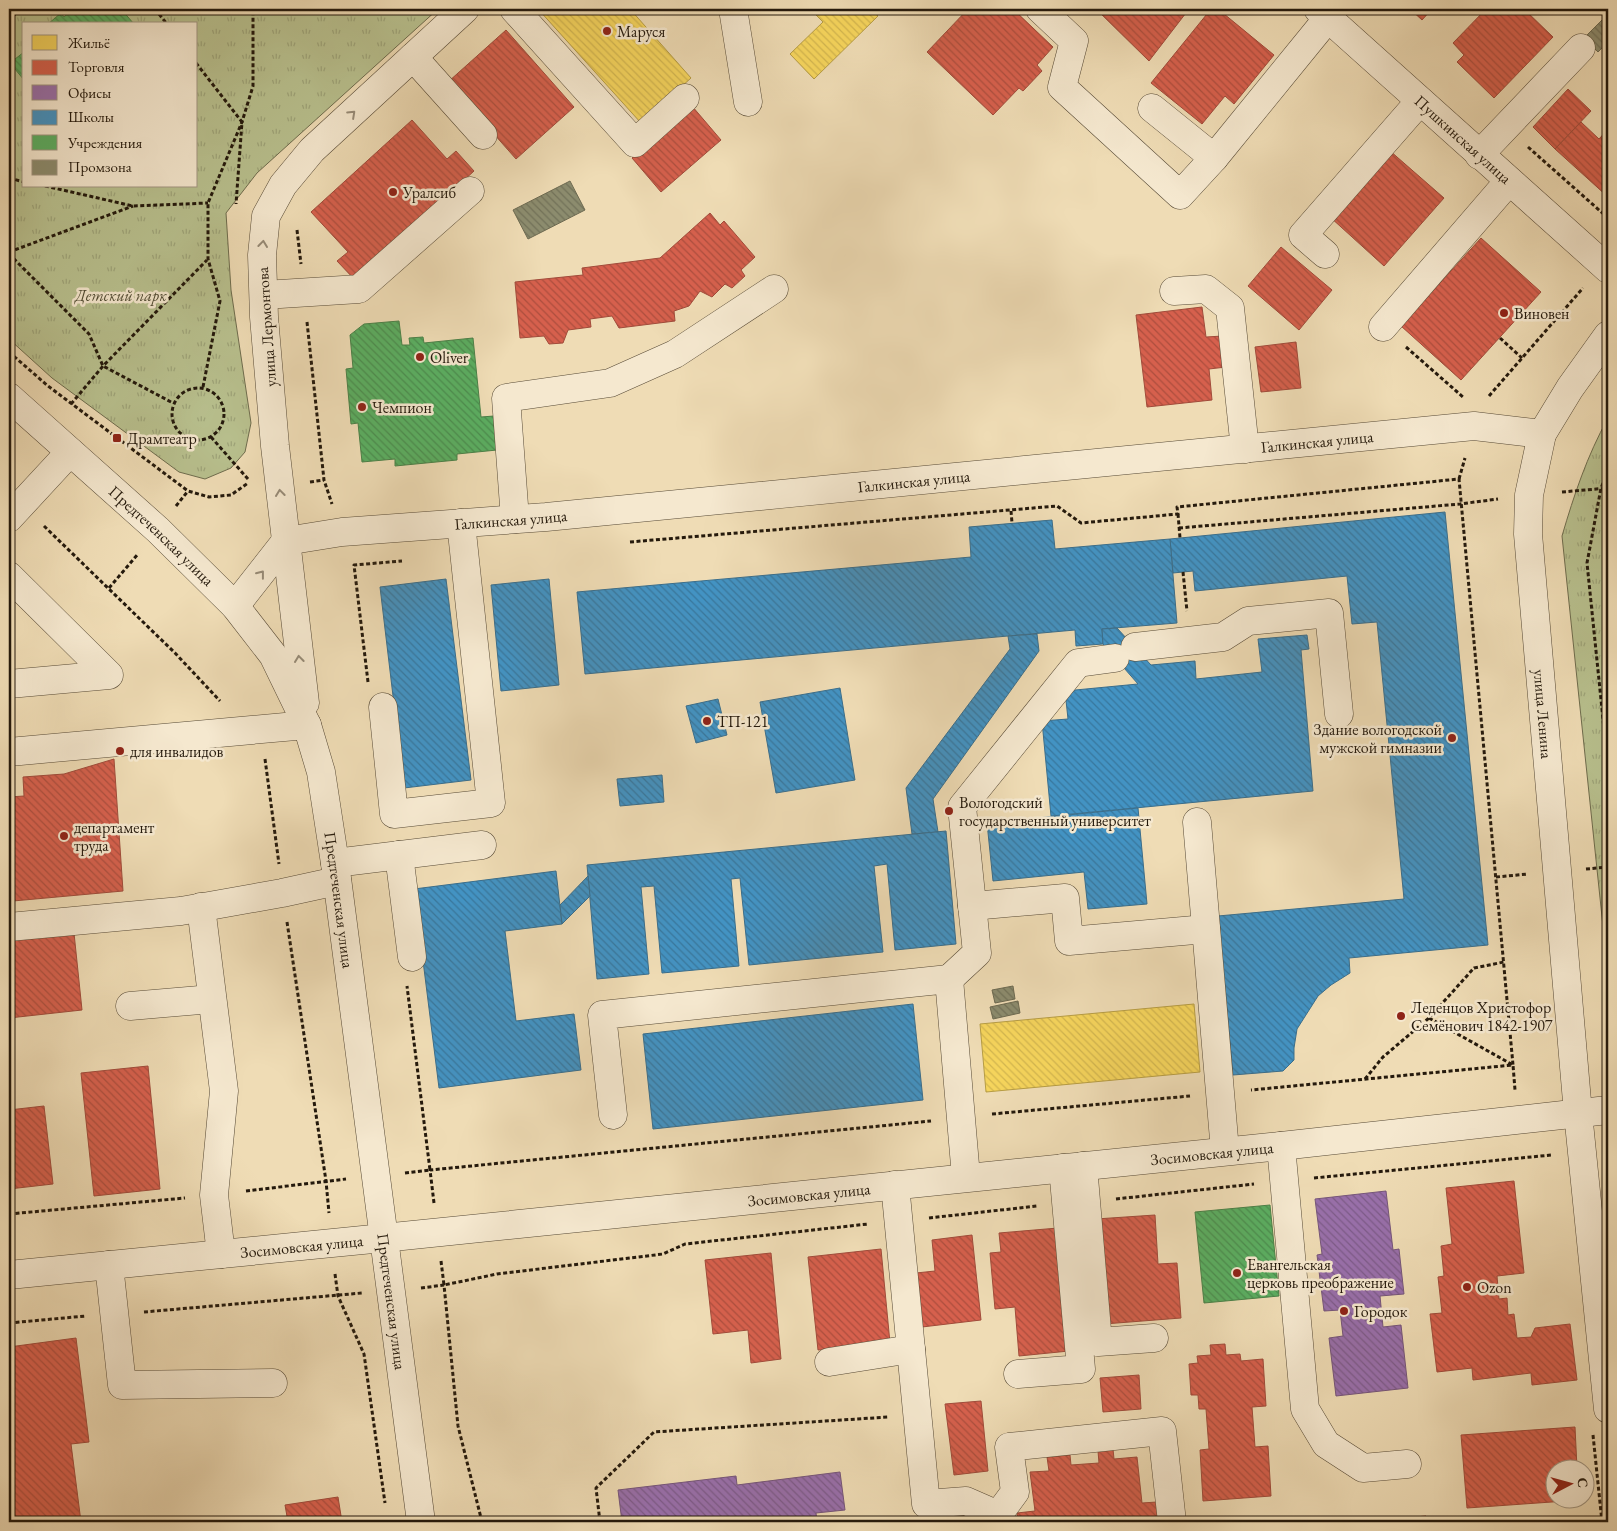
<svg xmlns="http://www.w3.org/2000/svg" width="1617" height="1531" font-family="'EB Garamond',serif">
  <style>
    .grass { fill: url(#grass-tufts); stroke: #6e6c4d; fill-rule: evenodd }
    .homes { fill: url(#homes-back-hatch); stroke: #b79d44 }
    .shops { fill: url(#shops-back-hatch); stroke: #a14b3a }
    .offices { fill: url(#offices-back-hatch); stroke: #76567b }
    .schools { fill: url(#schools-back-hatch); stroke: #3a6e8c }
    .public { fill: url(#public-back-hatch); stroke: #4a8148 }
    .industry { fill: url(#industry-back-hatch); stroke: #6d6a51 }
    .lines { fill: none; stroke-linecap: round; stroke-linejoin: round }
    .minor-casing { stroke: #574a36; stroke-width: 29 }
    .path { stroke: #24190c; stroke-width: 3; stroke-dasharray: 4 2.5; stroke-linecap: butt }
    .minor { stroke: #f5e8cf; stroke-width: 28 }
    .oneway { stroke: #978b77 }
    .poi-dot { fill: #8f2418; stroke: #f5e8cf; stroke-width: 2 }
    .labels { text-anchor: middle; stroke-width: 5; stroke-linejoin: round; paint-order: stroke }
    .poi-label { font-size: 16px; fill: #24190c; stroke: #f5e8cf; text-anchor: start }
    .street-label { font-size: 16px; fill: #24190c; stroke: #f5e8cf }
    .park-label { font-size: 16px; font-style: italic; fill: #504b33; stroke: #f5e8cf }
  </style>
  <defs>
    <pattern id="grass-tufts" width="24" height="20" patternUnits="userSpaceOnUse" patternTransform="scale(1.25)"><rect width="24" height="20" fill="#b8c08e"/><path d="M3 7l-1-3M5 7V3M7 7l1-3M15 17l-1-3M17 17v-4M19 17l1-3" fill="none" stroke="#9ea479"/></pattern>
    <pattern id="homes-back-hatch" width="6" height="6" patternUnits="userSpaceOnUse" patternTransform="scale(1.25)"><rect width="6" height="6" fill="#f6d55c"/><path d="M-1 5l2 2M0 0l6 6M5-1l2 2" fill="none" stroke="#d3b64f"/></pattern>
    <pattern id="shops-back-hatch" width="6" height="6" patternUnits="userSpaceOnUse" patternTransform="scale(1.25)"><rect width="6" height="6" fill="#d6604d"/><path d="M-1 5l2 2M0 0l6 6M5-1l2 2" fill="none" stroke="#ad4e3e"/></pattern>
    <pattern id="offices-back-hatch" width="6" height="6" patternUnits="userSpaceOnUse" patternTransform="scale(1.25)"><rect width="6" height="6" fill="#9970ab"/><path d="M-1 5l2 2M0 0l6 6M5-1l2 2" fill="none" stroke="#7d5b8a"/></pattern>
    <pattern id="schools-back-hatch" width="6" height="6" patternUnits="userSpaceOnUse" patternTransform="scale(1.25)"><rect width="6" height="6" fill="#4393c3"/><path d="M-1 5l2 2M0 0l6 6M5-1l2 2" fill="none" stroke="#38779d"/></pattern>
    <pattern id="public-back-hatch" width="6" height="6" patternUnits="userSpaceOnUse" patternTransform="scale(1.25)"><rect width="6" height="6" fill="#5aae61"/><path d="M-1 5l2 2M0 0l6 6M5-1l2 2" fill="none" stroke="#4a8d4e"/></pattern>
    <pattern id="industry-back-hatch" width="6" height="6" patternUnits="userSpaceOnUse" patternTransform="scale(1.25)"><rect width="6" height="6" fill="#8c8c6e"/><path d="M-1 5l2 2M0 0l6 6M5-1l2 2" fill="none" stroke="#727259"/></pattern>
  </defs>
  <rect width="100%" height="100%" fill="#efdcb5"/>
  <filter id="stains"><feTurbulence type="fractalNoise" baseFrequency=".004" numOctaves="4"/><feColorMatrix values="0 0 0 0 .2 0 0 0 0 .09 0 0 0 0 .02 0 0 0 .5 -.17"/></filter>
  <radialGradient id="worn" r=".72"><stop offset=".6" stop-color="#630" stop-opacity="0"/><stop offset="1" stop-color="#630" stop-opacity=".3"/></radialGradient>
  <g class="grass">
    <path d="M9,9h429l-181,164 -31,40 5,77 20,133 -6,29 -14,16 -26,11 -26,-7 -127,-94 -43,-39zM24,24h172v162h-172z"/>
    <path d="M1608,418v556l-46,-438c12,-41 25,-80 46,-118z"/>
  </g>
  <g class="homes">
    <path d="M538,9h92l61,69 -50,45z"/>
    <path d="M810,9h60l8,7 -64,63 -24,-25 33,-32z"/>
    <path d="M1194,1004l6,68 -214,20 -6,-68z"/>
  </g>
  <g class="shops">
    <path d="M968,9h45l40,38 -16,18 5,6 -19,20 -4,-3 -26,27 -66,-63z"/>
    <path d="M1096,9h93l-40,52z"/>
    <path d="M1211,9h7l56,46 -40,49 -9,-8 -23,28 -51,-41z"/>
    <path d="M1410,9h22l-10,11z"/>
    <path d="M1486,9h38l29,28 -59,61 -37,-36 7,-7 -11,-12z"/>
    <path d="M506,30l68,77 -58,52 -68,-77z"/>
    <path d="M1568,89l23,22 -36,38 -22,-22z"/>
    <path d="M692,106l29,34 -60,52 -29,-34z"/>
    <path d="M412,120l35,39 9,-8 18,20 -119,109 -18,-19 11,-9 -37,-40z"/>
    <path d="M1581,122l18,17 9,-10v68l-53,-48z"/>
    <path d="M1389,150l55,48 -60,68 -54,-49z"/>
    <path d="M710,213l10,12 4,-4 31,36 -14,13 4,6 -13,12 -7,-4 -13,13 -12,-6 -11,15 -15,5 1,10 -56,7 -7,-12 -22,3 1,8 -23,3 -5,13 -14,1 -5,-8 -24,2 -5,-56 68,-7 -1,-7 78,-10z"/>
    <path d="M1481,238l60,54 -80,88 -60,-54z"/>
    <path d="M1281,247l51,43 -33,40 -51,-44z"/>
    <path d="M1202,307l4,30 17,-1 3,31 -17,2 3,31 -65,7 -11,-92z"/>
    <path d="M1296,342l5,46 -40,4 -6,-45z"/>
    <path d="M114,759l9,132 -110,10 -3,-26h-1v-78l15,-1 -1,-19 41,-3z"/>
    <path d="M74,933l8,77 -73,8v-78z"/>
    <path d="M148,1066l12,123 -66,7 -13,-123z"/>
    <path d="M44,1106l9,78 -44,5v-79z"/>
    <path d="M1514,1181l10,92 -27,3 2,23 8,-1 1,17 6,-1 3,24 14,-1 4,-9 35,-4 7,56 -45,5 -1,-12 -58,7 -1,-12 -35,4 -7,-58 12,-1 -4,-36 6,-1 -3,-30 11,-2 -6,-56z"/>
    <path d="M1155,1215l3,49 19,-1 4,55 -77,6 -8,-105z"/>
    <path d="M1058,1228l11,123 -50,5 -4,-49 -20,2 -5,-56 11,-1 -2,-19z"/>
    <path d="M972,1235l9,85 -59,7 -6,-54 19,-2 -3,-31z"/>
    <path d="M881,1249l9,94 -72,7 -10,-93z"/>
    <path d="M771,1253l10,106 -30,4 -3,-33 -35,4 -8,-74z"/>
    <path d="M76,1338l13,104 -18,2 10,78h-72v-70h1l-1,-105z"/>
    <path d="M1225,1344l1,11 14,-1 1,7 22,-2 3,47 -14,1 3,40 13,-1 3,50 -68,5 -3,-51 9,-1 -3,-40h-7l-1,-14h-7l-2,-31 9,-1 -1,-7 14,-1 -1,-10z"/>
    <path d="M1139,1375l2,34 -38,3 -3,-34z"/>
    <path d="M981,1401l7,70 -34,4 -9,-71z"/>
    <path d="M1575,1427l2,41h-23v30h25l1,2 -113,8 -6,-73z"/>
    <path d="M1113,1449l1,10 23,-2 5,46 15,-1 1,20h-140l-1,-9 18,-2 -5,-39 19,-1 -2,-14 23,-2 1,10 28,-2 -1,-12z"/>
    <path d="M338,1497l4,25h-54l-3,-17z"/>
    <path d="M1426,1516l1,6h-35v-3z"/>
    <path d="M146,1520v2h-19z"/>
  </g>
  <g class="offices">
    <path d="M1386,1191l7,59 6,-1 5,45 -24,2 3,31 18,-2 7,63 -72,8 -7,-58 14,-2 -3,-26 -16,1 -7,-56 5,-1 -7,-55z"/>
    <path d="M840,1472l5,38 -29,3 1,9h-195l-4,-32 118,-14 1,9z"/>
  </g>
  <g class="schools">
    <path d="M1445,512l43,433 -139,13 1,15 -19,12 -13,11 -21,33 -3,19v12l-11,11 -50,4 -15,-159 186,-17 -27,-277 -25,2 -5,-48 -152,15 -2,-20 -20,2 -3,-34z"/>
    <path d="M1052,520l3,29 115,-10 7,84 -75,6 1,15 -27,2 -1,-16 -490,44 -8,-82 394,-35 -2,-30z"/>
    <path d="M446,579l25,201 -67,8 -24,-201z"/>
    <path d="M549,579l10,106 -58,6 -10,-106z"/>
    <path d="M1117,628l34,37 44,-4 1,18 66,-7 -4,-33 49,-4 2,14 -8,1 12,141 -262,25 -9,-95 26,-2 -3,-28 73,-7 -35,-40 -1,-15z"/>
    <path d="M1037,634l2,17 -106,148 5,33 -26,2 -6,-46 104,-139 -2,-13z"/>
    <path d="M840,688l15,92 -79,13 -16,-91z"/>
    <path d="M718,699l9,36 -31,8 -10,-37z"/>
    <path d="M662,775l2,27 -44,4 -3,-27z"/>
    <path d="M1138,808l9,96 -59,5 -4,-37 -91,9 -6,-58z"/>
    <path d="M946,831l10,113 -61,6 -8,-86 -13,2 9,86 -134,13 -9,-87 -9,1 8,87 -77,7 -8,-87 -13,1 8,87 -52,5 -10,-114z"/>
    <path d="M556,871l6,53 -57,7 11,90 58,-7 7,56 -142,18 -25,-199z"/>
    <path d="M588,876l2,20 -28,28 -2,-19z"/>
    <path d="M913,1004l10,96 -270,29 -10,-95z"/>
  </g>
  <g class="public">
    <path d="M73,9h35l5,5 8,-5 13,15h-86l13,-11 3,4z"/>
    <path d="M24,52v28l-14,-17z"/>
    <path d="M399,321l3,24h8l-1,-7 14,-1 1,6 49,-5 8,79 13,-1 3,34 -40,4v6l-62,6v-7l-33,3 -4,-39 -7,1 -5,-55 7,-1 -3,-33 14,-11z"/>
    <path d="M1270,1205l9,91 -75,7 -9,-91z"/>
  </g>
  <g class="industry">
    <path d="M1607,15l1,1v26l-10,10 -14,-14z"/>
    <path d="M570,181l15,29 -57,29 -15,-29z"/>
    <path d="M1013,986l2,13 -20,4 -3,-13z"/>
    <path d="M1018,1001l2,12 -27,6 -3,-12z"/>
  </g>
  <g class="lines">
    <defs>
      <g id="minor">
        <path d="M514,9l121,134 50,-45"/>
        <path d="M733,9l15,93"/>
        <path d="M1040,9l34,32 -12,46 118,108 34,-37"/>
        <path id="s1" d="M1318,9l290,260"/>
        <path d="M413,57l70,78"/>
        <path d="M1152,108l62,50 114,-140"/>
        <path d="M1479,155l102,-107"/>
        <path d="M1325,254l-22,-19 117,-134"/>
        <path d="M1174,291l32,-2 24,19 15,141"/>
        <path d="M264,295l95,-6 111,-98"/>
        <path d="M1383,327l126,-146"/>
        <path id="s2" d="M1608,335l-38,53 -28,46 -13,61 -1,39 50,579 30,296"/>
        <path id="s3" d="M9,397l149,133 77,76 38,49 34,70 14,47 14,91 86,659"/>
        <path d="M9,518l61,-66"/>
        <path d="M515,519l-9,-121 104,-15 65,-29 99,-65"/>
        <path id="s4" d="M286,541l56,-9 204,-15 928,-91 68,8"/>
        <path d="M9,576l100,99 -100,9"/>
        <path d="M235,606l51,-65"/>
        <path d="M1135,647l88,-10 25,-16 81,-8 10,101"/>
        <path d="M305,703l-30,-257 -11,-129 -2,-62 4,-39 17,-31 29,-35 153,-141"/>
        <path d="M383,707l11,107 97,-11 -30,-280"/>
        <path d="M9,752l298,-27"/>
        <path d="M1197,822l28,329"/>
        <path d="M399,855l13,102"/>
        <path d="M335,863l147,-18"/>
        <path d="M972,906l93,-8 4,43 137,-12"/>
        <path d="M201,907l23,184 -10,104 7,59"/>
        <path d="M9,927l172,-16 101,-18 55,-12"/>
        <path d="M949,979l28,-26 -15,-146 116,-144 37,-5"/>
        <path d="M130,1006l82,-7"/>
        <path d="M613,1115l-11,-100 347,-36 17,198"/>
        <path d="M1281,1146l24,263 21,35 37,24 44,-4"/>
        <path d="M1083,1166l15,176 56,-4"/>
        <path d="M895,1185l31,319 40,-3 32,14"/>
        <path d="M109,1265l13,120 151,-2"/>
        <path id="s5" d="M9,1275l374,-37 898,-92 327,-36"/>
        <path d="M829,1362l82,-13"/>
        <path d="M1018,1374l63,-5 -18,-201"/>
        <path d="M999,1522l-1,-7 17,-23 -6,-45 153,-16 10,91"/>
      </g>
    </defs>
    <use href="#minor" class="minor-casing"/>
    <g class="path">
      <path d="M155,9l12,15"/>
      <path d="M9,20l11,-11"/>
      <path d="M196,63l46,59 -6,82"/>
      <path d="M1528,147l80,71"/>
      <path d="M9,178l15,4"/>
      <path d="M45,186l88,20 75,-3"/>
      <path d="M297,230l4,34"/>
      <path d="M9,252l124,-46"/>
      <path d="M9,254l80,80 14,32 70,37"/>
      <path d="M307,322l17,158 8,24"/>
      <path d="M1500,338l22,20"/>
      <path d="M1406,347l57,50"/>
      <path d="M9,352l39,34 140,105 21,6 22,-2 17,-12"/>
      <path d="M203,387l17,-86 -12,-42v-56l34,-81 11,-36v-77"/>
      <circle cx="198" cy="414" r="26"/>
      <path d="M1489,396l94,-108"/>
      <path d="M71,404l32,-38 104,-106"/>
      <path d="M211,437l37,42"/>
      <path d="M1608,471l-7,17 -14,75 21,205"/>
      <path d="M1459,479l6,-21"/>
      <path d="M310,482l14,-2"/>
      <path d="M1562,492l46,-4"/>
      <path d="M176,506l12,-15"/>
      <path d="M1011,511l1,12"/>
      <path d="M1178,514l2,24"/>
      <path d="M44,526l131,127 45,48"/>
      <path d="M1179,528l281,-24 38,-5"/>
      <path d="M630,542l427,-36 24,17 97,-9 -1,-7 282,-28 54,586 -262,25"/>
      <path d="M1183,572l4,39"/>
      <path d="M109,588l29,-34"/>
      <path d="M368,682l-14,-117 48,-4"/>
      <path d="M265,759l14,105"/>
      <path d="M1586,869l22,-2"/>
      <path d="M1496,877l32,-3"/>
      <path d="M287,922l39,259 3,32"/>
      <path d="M1429,1018l84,47 2,25"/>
      <path d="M1365,1079l18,-22 46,-39 45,-50 30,-6"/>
      <path d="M992,1114l198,-18"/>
      <path d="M405,1173l25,-3 -23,-184"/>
      <path d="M1314,1178l238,-23"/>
      <path d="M246,1191l100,-12"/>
      <path d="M1116,1199l138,-15"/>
      <path d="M434,1203l-4,-33 501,-49"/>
      <path d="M9,1214l176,-16"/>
      <path d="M929,1218l108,-12"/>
      <path d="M441,1261l3,24 53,-11 166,-20 22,-10 183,-20"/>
      <path d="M335,1274l3,22 26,58 21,149"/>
      <path d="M421,1288l23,-3 14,141 24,96"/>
      <path d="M144,1312l218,-19"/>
      <path d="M9,1323l77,-7"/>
      <path d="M1593,1435l9,87"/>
      <path d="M600,1522l-4,-34 58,-56 234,-15"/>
    </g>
    <use href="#minor" class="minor"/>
  </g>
  <defs><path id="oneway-chevron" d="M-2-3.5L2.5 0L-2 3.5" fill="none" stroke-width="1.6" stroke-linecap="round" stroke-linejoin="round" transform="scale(1.25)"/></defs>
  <g class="oneway">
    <use href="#oneway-chevron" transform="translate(352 114) rotate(-43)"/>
    <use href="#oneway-chevron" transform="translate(263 244) rotate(-83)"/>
    <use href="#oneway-chevron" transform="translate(280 493) rotate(-97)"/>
    <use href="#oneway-chevron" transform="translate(261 574) rotate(-52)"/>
    <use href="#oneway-chevron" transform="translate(299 659) rotate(-97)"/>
  </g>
  <g class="poi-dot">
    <circle cx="607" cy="31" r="5"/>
    <circle cx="393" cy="192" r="5"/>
    <circle cx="1504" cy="313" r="5"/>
    <circle cx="420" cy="357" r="5"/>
    <circle cx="362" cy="407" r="5"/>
    <rect x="112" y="433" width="10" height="10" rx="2.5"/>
    <circle cx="707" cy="721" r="5"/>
    <circle cx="1452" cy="738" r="5"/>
    <circle cx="120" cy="751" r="5"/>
    <circle cx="949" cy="811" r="5"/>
    <circle cx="64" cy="836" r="5"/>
    <circle cx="1401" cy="1016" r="5"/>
    <circle cx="1237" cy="1273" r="5"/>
    <circle cx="1467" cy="1287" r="5"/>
    <circle cx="1344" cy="1311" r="5"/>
  </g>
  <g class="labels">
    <g class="poi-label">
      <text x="617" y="37">Маруся</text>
      <text x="403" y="198">Уралсиб</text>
      <text x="1514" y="319">Виновен</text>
      <text x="430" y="363">Oliver</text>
      <text x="372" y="413">Чемпион</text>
      <text x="127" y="444">Драмтеатр</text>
      <text x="717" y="727">ТП-121</text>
      <text x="1442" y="735" text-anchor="end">Здание вологодской<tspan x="1442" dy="18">мужской гимназии</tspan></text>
      <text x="130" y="757">для инвалидов</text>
      <text x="959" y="808">Вологодский<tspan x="959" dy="18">государственный университет</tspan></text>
      <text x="74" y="833">департамент<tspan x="74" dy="18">труда</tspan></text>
      <text x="1411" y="1013">Леденцов Христофор<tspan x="1411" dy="18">Семёнович 1842-1907</tspan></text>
      <text x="1247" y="1270">Евангельская<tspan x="1247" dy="18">церковь преображение</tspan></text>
      <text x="1477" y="1293">Ozon</text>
      <text x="1354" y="1317">Городок</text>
    </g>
    <g class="street-label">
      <text dy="6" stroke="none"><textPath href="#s1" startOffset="195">Пушкинская улица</textPath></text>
      <text transform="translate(266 327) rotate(-94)" y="6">улица Лермонтова</text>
      <text dy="6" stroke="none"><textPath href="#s4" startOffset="1036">Галкинская улица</textPath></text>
      <text dy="6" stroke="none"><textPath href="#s4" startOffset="631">Галкинская улица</textPath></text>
      <text dy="6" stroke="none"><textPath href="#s4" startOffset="226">Галкинская улица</textPath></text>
      <text dy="6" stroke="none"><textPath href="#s3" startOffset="206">Предтеченская улица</textPath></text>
      <text dy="6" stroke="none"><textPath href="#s2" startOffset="401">улица Ленина</textPath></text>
      <text dy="6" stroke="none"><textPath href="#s3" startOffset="626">Предтеченская улица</textPath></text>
      <text dy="6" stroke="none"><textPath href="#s5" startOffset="1209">Зосимовская улица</textPath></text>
      <text dy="6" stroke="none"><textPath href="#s5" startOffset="804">Зосимовская улица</textPath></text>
      <text dy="6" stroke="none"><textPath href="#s5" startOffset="294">Зосимовская улица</textPath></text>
      <text dy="6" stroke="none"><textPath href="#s3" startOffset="1031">Предтеченская улица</textPath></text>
    </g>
    <g class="park-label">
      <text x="121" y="301">Детский парк</text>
    </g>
  </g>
  <rect width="1617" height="1531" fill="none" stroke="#efdcb5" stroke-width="30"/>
  <rect x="10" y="10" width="1597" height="1511" fill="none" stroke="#24190c" stroke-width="2.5"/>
  <rect x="15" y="15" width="1587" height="1501" fill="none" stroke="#24190c"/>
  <rect x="22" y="22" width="175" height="165" fill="#f5e8cf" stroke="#a19581"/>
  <rect x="32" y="35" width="25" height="15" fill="#f6d55c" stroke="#a19581"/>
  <text x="68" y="48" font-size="15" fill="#24190c">Жильё</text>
  <rect x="32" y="60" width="25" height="15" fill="#d6604d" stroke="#a19581"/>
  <text x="68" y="72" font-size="15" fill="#24190c">Торговля</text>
  <rect x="32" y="85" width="25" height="15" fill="#9970ab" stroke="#a19581"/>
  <text x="68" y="98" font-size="15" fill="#24190c">Офисы</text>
  <rect x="32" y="110" width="25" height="15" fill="#4393c3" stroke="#a19581"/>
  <text x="68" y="122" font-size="15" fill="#24190c">Школы</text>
  <rect x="32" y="135" width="25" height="15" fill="#5aae61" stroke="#a19581"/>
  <text x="68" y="148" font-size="15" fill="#24190c">Учреждения</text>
  <rect x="32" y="160" width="25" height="15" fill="#8c8c6e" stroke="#a19581"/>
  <text x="68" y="172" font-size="15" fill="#24190c">Промзона</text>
  <g transform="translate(1570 1484) rotate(84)"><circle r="24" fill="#f5e8cf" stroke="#a19581"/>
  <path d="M0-4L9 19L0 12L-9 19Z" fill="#8f2418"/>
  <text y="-8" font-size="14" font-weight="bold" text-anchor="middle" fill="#24190c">С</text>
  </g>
  <rect width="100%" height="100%" filter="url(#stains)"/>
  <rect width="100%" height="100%" fill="url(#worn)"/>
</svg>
